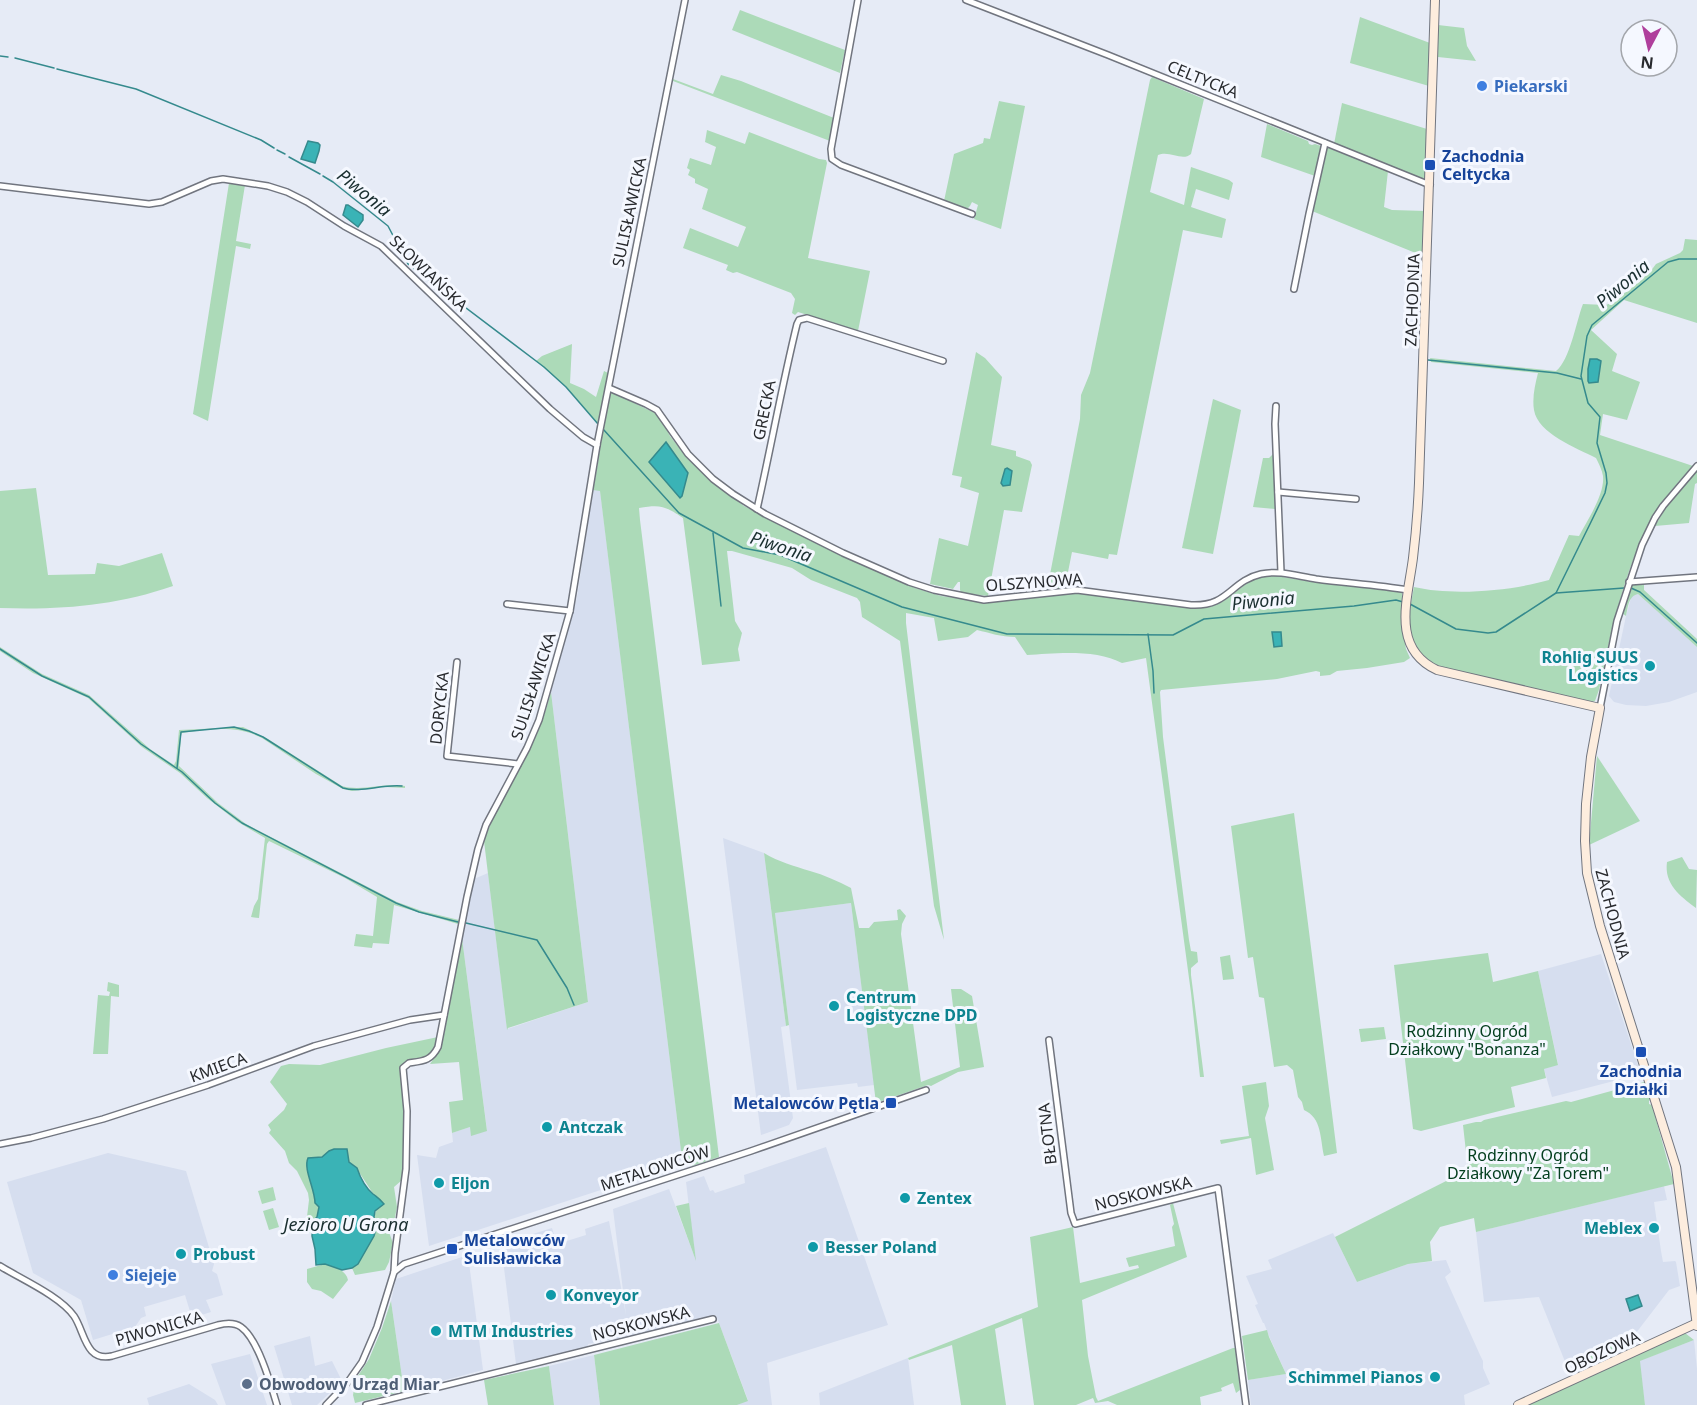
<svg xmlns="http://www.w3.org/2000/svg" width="1697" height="1405" font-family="'Noto Sans',sans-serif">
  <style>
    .built { fill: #d6deef }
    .green { fill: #acdab8; fill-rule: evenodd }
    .water { fill: #3ab3b6; stroke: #358a8d; stroke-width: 1.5 }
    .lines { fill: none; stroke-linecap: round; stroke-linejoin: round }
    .stream { stroke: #358a8d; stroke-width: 1.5 }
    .street-casing { stroke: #71757f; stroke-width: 8 }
    .secondary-casing { stroke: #71757f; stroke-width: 10 }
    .street { stroke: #fff; stroke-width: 5 }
    .secondary { stroke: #fdedde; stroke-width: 8 }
    .shop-dot { fill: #3f7fe0; stroke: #f5f8ff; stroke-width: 2 }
    .transit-dot { fill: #1a4fb4; stroke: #f5f8ff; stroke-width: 2 }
    .culture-dot { fill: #0f9aa8; stroke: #f5f8ff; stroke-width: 2 }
    .service-dot { fill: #5c6f8a; stroke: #f5f8ff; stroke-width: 2 }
    .labels { text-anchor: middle; stroke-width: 6; stroke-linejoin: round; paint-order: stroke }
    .street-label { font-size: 16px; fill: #282a2e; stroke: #f5f8ff }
    .shop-label { font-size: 16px; font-weight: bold; fill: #366cbe; stroke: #f5f8ff; text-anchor: start }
    .transit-label { font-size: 16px; font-weight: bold; fill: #164399; stroke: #f5f8ff; text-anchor: start }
    .culture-label { font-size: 16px; font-weight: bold; fill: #0d838f; stroke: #f5f8ff; text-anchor: start }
    .park-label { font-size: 16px; fill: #054020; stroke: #f5f8ff }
    .service-label { font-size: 16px; font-weight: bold; fill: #4e5e75; stroke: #f5f8ff; text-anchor: start }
    .water-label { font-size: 18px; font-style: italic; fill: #1a2f30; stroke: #f5f8ff }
  </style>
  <rect width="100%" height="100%" fill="#e6ebf6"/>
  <g class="built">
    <path d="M593,490h7l82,669 -72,26v2l-181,59 -12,-91 19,3 3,-11 14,-5 -1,-9 18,-6 17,3 -25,-192 12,-59 14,-6 19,156 81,-27 -37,-310 26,-95z"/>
    <path d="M1635,594h3l59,53v45l-28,10 -23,4 -20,-1 -12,-3 -5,-6 17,-80 5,-18z"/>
    <path d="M723,838l41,15 22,173 -5,1 12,91 -4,7 -28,10z"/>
    <path d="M851,903l23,182 -16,2 -1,-4 -60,7 -22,-177z"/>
    <path d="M1601,954l40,120 -89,23 -8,-28 14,-5 -20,-93z"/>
    <path d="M826,1147l62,178 -121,38 5,42h-35l11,-5 -32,-85 -87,21 -41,8v3l-72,17 -15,-120 51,-16 5,16 29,-9 -1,-6 24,-8 17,94 -13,-106 56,-20 26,69 -9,-76 18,-6 6,15 3,-1 2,3 30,-10 -1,-8z"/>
    <path d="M108,1153l78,18 28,93 -2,7 5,3 6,21 -17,5 5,12 -19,6 -7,-23 -41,12 2,9 -5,2 -6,9 -42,13 -12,-40 -48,-27 -26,-91z"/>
    <path d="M1664,1186l3,14 -13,2 7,49 2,11 12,-1 1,1 4,24 -11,4 -33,43 -70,31 -27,-67 -55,5 -8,-70z"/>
    <path d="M1333,1233l24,49 51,-18 38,-4 5,12 -6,5 35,78 3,6v7l7,16 -26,11 1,10h-214l-3,-25 38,-6 -17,-38 -5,-13h-1l-8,-18 3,-1 -12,-28 26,-7 -4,-9z"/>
    <path d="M468,1255l15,115 -79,21 -13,-90 5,-22z"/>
    <path d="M310,1336l5,30 17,-5 10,20 -25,24h-25l-18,-59z"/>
    <path d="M1694,1340l3,29v36h-52l-6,-44z"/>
    <path d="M250,1354l17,51h-41l-15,-41z"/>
    <path d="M594,1355l6,50h-46l-5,-39z"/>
    <path d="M908,1358l6,47h-94l-1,-12z"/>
    <path d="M189,1384l26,16 3,5h-69l-2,-7z"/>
  </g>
  <g class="green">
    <path d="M740,10l105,40 -5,23 -108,-43z"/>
    <path d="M1360,17l70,26 -1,43 -79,-23z"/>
    <path d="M1438,25l26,3 3,18 9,15 -38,-4z"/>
    <path d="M721,75l20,6 93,37 -4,23 -157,-60v-2l40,15z"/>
    <path d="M1152,77l52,22 -13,55c-9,8 -21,-4 -33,1l-8,37 34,13 7,-38 38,13 4,3 -4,17 -33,-11 -5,18 35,12 -4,19 -39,-8 -66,325 -8,-1 -1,5 -36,-7 -7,35 -18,3 33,-171 1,-24 9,-22 60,-293z"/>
    <path d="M999,101l26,5 -24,123 -27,-10 4,-14 -6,-3 -2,4 -3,3 -23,-8 10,-47 29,-11 1,-5 6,1z"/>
    <path d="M1342,103l85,26 -1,48 -4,2 -88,-35z"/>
    <path d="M1267,124l41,17 1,3 3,1 3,-1 6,2 -6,30 -54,-19z"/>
    <path d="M707,130l38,14 4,-12 70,27 7,1 1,3 -19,95 62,13 -12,60 -60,-19 -3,3 -3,-2 3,-14 -4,-6 -54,-21 -4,1 -7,-3 2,-5 -45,-17 7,-20 48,19 8,-20 -44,-18 6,-20 -13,-6v-4l-7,-4 2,-5 -3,-2 3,-10 21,7 5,-18 -11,-5z"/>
    <path d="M1326,147l62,24 -4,36 8,3 34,1 -3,45 -111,-45z"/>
    <path d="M229,183l16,2 -9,56 15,3 -1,5 -14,-3 -28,175 -15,-7z"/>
    <path d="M1685,239l12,1v83l-73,-23 -33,30 26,24 -5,17 28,11 -13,38 -24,-6 -3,21 93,31c-15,16 -29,32 -40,51 -19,33 -30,71 -40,108 -7,25 -8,52 -18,76l-3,1 -146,-34c-6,-2 -13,-4 -18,-7 -25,-16 -19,-49 -14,-74 39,9 96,4 135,-7l20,-45 10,1c8,-15 26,-42 24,-60 -1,-6 -4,-12 -7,-18 -19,-10 -58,-24 -62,-48 -2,-12 1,-25 4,-37l-107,-11 -1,-4 126,13c14,-11 20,-49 27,-67l23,1 9,-4 35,-29 6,-8 24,-11 3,-3z"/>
    <path d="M572,344l-2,39 14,6 12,8 8,-26 6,3 -3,16 50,24 4,4 9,18 19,24 33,29 22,17 107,54 64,28 26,8 36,5 20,1 79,-9 126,15 8,-1 12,-5 28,-21 21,-6 41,7 83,8 7,3v33l4,23 4,9 -6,4 -37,6 -30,3 -7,4 -10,1v-4l-4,-1 -39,8 -116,11 -1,2 3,45 26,203 2,11 6,1 1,10 -7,6v7l13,102h-4l-9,-84 -45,-335 -24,5c-25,-14 -67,-10 -95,-8l-12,-18c-14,0 -25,-4 -38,-7l-9,7 -30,4 -4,-23 -28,-5v10l38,317 -10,-34 -34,-265 -38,-24 -2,-15 -3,-4 -46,-18 -19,-12 -60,-17h-5l8,70 7,12 -4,16 2,12 -38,4 -19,-147c-18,-12 -22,-14 -44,-10l1,12 79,637 -27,9 -1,-4 -6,1 -3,-4 -82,-668 -7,-1 5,-27 4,-35 -36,-41 -30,-26 6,-5zM665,442l23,31 -6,22z"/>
    <path d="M976,352l9,6 17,19 -11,68 25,6v5l14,5 2,4 -10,47 -18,-2 -16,86 -27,-3 -1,-3v-8h-2l-5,7 -23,-5 9,-46 29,8 11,-53 -19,-6 2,-10 -10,-2z"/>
    <path d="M1213,399l28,11 -28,144 -31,-6z"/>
    <path d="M1273,454l2,55 -22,-2 10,-49h6z"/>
    <path d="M1697,469v14l-2,1 -6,39 -34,3 10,-17z"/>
    <path d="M36,488l12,87 47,-1 2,-11 22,3 43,-13 11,33c-58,20 -112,24 -173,22v-117z"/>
    <path d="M1634,584h10v6l53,49v8l-59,-53c-10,2 -10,14 -12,22l-4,-3 7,-24z"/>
    <path d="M0,647l42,27 47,21 61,54 24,16 2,-4 3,-31 64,-3 25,12 74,47c20,6 42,-4 63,0v2l-20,-1 -33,4 -9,-2 -27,-15 -54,-36c-25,-13 -52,-9 -80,-5l-1,3 -2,30 39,37 28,21 151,78 25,9 37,9 -1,4 -64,-19 -5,39 -16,-1 -1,5 -18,-2 2,-12 17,2 4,-39 -32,-19 -76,-37 -2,3 -8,74 -8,-1 3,-11 4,-7 7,-61 -27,-16 -31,-24 -27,-25 -38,-26 -54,-49 -55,-25 -33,-22z"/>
    <path d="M551,692l37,310 -80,26 -1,2 -23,-189c11,-32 31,-61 46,-92 9,-18 16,-37 21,-57z"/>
    <path d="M1597,756l43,65 -51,24z"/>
    <path d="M1294,813l43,340 -13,3c-4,-18 -2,-38 -20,-46l-2,-8 -4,-5 -5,-27 -6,-5 -13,2 -10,-69 -5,-1 -6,-40 -5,1 -17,-132z"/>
    <path d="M764,853c15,9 30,13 46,18 14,4 28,10 41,17l8,40h10l5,-6 24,-2 -1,-10 3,-1 6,7 -4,8 -1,10 20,148 39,-15 -9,-78h10l11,7 12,71 -26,5 -27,14 -3,-1 -52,18 -25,-200 -76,10 14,112 -3,1z"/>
    <path d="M1682,857l7,12 8,1 -1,38c-16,-12 -32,-24 -29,-46z"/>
    <path d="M462,938l25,193 -16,5 -1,-9 -18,6 -3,-31 14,-2 -4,-38 -29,2 9,-13 4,-11z"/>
    <path d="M1488,953l5,29 45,-11 20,94 -14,4 2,9 -35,9 4,20 -94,24 -8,-2 -19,-164z"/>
    <path d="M1230,955l4,24 -11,1 -3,-23z"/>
    <path d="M108,982l11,3v12l-8,-1 -3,58h-15l5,-59 11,1 1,-4 -3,-1z"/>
    <path d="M1384,1027l2,12 -25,3 -2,-13z"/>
    <path d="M438,1037l-6,17c-4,2 -9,5 -14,6 -7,1 -12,-1 -17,6l4,41 -2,68 -1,5 -8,7 3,20 -3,15 -7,5 6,16 -4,19 -4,8 -30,5 -3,-7 6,-4 16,-28 2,-7 -2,-12 3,-9 -3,-13 -19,-29 -6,-4 -2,-13 -18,2 -7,6h-6l-1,45 4,5 -2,10 -4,4 -1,12h-7l4,-33 -1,-7 -11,-22 -8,-8 -4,-12 -16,-18 2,-3 -3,-5 16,-15 3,-6 -17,-22 11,-16 8,-2 31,1 66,-17z"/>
    <path d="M1266,1082l3,24 -4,12 9,52 -18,5 -5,-37 -30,6 -1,-4 29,-4 -7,-50z"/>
    <path d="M1644,1082l1,1 5,17 -1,1v3l3,1 22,79 -198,48 -2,-14 -34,9 -10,15 2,19 -24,3 -51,18 -22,-45 133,-67 -5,-45 13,-3h5l3,-2 82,-19 5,1z"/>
    <path d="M273,1187l3,13 -14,4 -4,-13z"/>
    <path d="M689,1203l7,58 -20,-55z"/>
    <path d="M1173,1203l14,54 -105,43 6,56 8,41 2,4 135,-53h3l4,42 -4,3 -3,-10 -12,5 1,3 -22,6 1,8h-84l-9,-4 -13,2 -2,-5 -17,7h-42l-12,-87 -27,11 11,76h-45l-9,-60 -43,15 -1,-2 130,-51 -8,-70 43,-10 7,56 59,-15 -1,-3 -9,2 -3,-9 49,-12 -3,-19 2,-3 -4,-19z"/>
    <path d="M273,1208l6,19 -10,3 -6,-19z"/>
    <path d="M325,1264c10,3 21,6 23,16l-15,19 -12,-8 -9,-2 -5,-7v-13z"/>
    <path d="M391,1301l13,90 -49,12 -2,-8 3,-16 13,-20 13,-31z"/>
    <path d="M719,1323l29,78 -11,4h-137l-6,-50z"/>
    <path d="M1267,1330l2,7 17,37 -38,6 -6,-44z"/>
    <path d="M1636,1333l-9,13 -42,20 -9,2 -1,-8z"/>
    <path d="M1685,1333l9,7 -54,21 5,44h-117z"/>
    <path d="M549,1366l5,39h-66l-4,-25z"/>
  </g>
  <g class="water">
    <path d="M308,141l10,2 2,2 -1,6 -4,12 -14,-4z"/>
    <path d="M346,205h2l15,10v5l-5,7 -15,-12z"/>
    <path d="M1590,359h7l4,2 -3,21 -9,1 -1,-2v-12z"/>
    <path d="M666,442l22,31 -6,23 -2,2 -31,-36z"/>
    <path d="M1007,468l5,3 -2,14 -7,1 -2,-3 4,-14z"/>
    <path d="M1272,632h9l1,14 -8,1z"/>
    <path d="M334,1149h13l2,13 8,6c3,9 9,20 16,26 5,4 6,4 11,10l-9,7 -1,6 2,12 -2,7 -16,28 -6,4 -10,2 -17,-6 -9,1 -1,-16 -3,-13 1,-15 4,-4 2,-10 -4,-4c0,-14 -12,-34 -7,-45l14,-1 7,-6z"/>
    <path d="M1638,1295l4,11 -12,5 -4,-12z"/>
  </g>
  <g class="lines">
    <g class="stream">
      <path d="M0,56l8,1"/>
      <path d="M15,58l39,10"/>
      <path d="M57,69l79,20 125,51 13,8"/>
      <path d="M277,150l8,4"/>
      <path d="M289,157l31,17"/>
      <path d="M323,176l10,6 55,44 20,38 136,103 22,20 32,37"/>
      <path d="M1428,360l129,13 24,6"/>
      <path d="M603,429l76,84 64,35 37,7 122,52 105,27 166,1 31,-16 150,-13 42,-6 7,2"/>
      <path d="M713,533l8,73"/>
      <path d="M1631,588l9,4 57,51"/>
      <path d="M1556,593l68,-5"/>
      <path d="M1410,604l46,25 32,4 8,-1 60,-39 34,-69 15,-31 2,-10 -1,-10 -9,-30 3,-26 -12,-14 -7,-27 6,-40 5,-11 76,-63 11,-3h18"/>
      <path d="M1148,634l5,37 1,22"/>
      <path d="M0,649l42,27 47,21 52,47 41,28 33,31 27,20 154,80 23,9 39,10"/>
      <path d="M177,768l4,-36 53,-5 15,4 14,6 80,51c18,5 39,-4 59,-2"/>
      <path d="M466,923l71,17 30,48 7,17"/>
    </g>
    <defs>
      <g id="street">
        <path d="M858,0l-27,149 1,10 9,6 131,49"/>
        <path d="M966,0l142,55 322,130"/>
        <path d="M0,186l149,18 13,-2 49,-21 12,-2 45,7 19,6 20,10 37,24 37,20 169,163 33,28 14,8"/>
        <path d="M1294,289l15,-75 16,-71"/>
        <path d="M609,388l37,16 11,6 31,44 25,25 20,15 32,20 78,39 66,29 25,8 50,10 93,-10 114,15c38,2 39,-24 70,-31 18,-4 36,2 55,5 30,4 61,6 92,11"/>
        <path d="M1276,406l-1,18 6,148"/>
        <path d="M1278,492l78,7"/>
        <path d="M757,509c14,-62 25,-124 40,-185l2,-4 8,-2 136,43"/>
        <path d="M1629,582l68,-5"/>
        <path d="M507,604l63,7"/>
        <path d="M457,662l-10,94 71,8"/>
        <path d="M1600,708l17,-87 25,-76 13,-27 8,-12 34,-40"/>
        <path d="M1049,1040l22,173 4,11 143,-36 28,217"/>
        <path d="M0,1144l31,-6 72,-19 105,-34 106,-39 96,-26 34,-5"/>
        <path d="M0,1266c21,13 60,30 74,50 11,16 11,46 38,40l106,-31c8,-2 16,-3 23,2 17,12 30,58 36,78"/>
        <path d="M394,1272l10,-8 347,-113 175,-61"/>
        <path d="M326,1405l22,-23 14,-20 15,-35 17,-55 1,-19 11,-84 1,-58 -4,-43 6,-5c14,-2 22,-2 29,-16l29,-150 11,-48 8,-24 41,-77 12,-28 31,-109 27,-166 88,-445"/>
        <path d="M366,1405l347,-86"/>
      </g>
      <g id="secondary">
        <path d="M1435,0l-16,483c-1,25 -3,50 -6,75 -5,40 -23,90 24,112l163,38 -9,49 -5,47 -1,37 2,32 13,53 76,241 21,159"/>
        <path d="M1518,1405l179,-82"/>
      </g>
    </defs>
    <use href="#street" class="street-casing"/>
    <use href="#secondary" class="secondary-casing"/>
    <use href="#street" class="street"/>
    <use href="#secondary" class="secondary"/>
  </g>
  <g class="shop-dot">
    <circle cx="1482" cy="86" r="6"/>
    <circle cx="113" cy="1275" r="6"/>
  </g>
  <g class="transit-dot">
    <rect x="1424" y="159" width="12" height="12" rx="3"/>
    <rect x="1635" y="1046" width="12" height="12" rx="3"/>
    <rect x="885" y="1097" width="12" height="12" rx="3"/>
    <rect x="446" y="1243" width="12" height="12" rx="3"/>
  </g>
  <g class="culture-dot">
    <circle cx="1650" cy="666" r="6"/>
    <circle cx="834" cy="1006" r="6"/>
    <circle cx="547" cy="1127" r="6"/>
    <circle cx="439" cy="1183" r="6"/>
    <circle cx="905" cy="1198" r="6"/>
    <circle cx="1654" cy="1228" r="6"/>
    <circle cx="813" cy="1247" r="6"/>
    <circle cx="181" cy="1254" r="6"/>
    <circle cx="551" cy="1295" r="6"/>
    <circle cx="436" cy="1331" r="6"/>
    <circle cx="1435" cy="1377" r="6"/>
  </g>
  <circle class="service-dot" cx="247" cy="1384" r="6"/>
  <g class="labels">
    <g class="street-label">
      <text transform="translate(1203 79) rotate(22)" y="6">CELTYCKA</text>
      <text transform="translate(629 212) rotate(-78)" y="6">SULISŁAWICKA</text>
      <text transform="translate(429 273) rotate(44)" y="6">SŁOWIAŃSKA</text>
      <text transform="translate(1412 300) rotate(-88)" y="6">ZACHODNIA</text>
      <text transform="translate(764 410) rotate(-79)" y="6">GRECKA</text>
      <text transform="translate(1034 582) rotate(-4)" y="6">OLSZYNOWA</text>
      <text transform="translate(533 686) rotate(-72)" y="6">SULISŁAWICKA</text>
      <text transform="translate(439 708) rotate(-84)" y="6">DORYCKA</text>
      <text transform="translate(1613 914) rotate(75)" y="6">ZACHODNIA</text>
      <text transform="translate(218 1067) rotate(-20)" y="6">KMIECA</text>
      <text transform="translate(1047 1134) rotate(-97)" y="6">BŁOTNA</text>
      <text transform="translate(655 1168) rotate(-18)" y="6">METALOWCÓW</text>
      <text transform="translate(1143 1193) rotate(-14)" y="6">NOSKOWSKA</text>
      <text transform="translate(641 1323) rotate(-14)" y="6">NOSKOWSKA</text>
      <text transform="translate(159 1328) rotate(-16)" y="6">PIWONICKA</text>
      <text transform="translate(1602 1352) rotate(-25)" y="6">OBOZOWA</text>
    </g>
    <g class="shop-label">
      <text x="1494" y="92">Piekarski</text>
      <text x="125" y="1281">Siejeje</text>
    </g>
    <g class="transit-label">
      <text x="1442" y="162">Zachodnia<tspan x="1442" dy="18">Celtycka</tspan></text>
      <text x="1641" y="1077" text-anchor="middle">Zachodnia<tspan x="1641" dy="18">Działki</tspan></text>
      <text x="879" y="1109" text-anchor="end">Metalowców Pętla</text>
      <text x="464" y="1246">Metalowców<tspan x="464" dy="18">Sulisławicka</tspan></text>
    </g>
    <g class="culture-label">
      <text x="1638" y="663" text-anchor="end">Rohlig SUUS<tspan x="1638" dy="18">Logistics</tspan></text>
      <text x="846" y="1003">Centrum<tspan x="846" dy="18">Logistyczne DPD</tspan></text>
      <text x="559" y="1133">Antczak</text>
      <text x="451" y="1189">Eljon</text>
      <text x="917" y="1204">Zentex</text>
      <text x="1642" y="1234" text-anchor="end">Meblex</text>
      <text x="825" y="1253">Besser Poland</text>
      <text x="193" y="1260">Probust</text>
      <text x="563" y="1301">Konveyor</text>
      <text x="448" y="1337">MTM Industries</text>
      <text x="1423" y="1383" text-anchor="end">Schimmel Pianos</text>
    </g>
    <g class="park-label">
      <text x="1467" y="1037">Rodzinny Ogród<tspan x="1467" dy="18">Działkowy "Bonanza"</tspan></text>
      <text x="1528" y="1161">Rodzinny Ogród<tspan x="1528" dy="18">Działkowy "Za Torem"</tspan></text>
    </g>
    <g class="service-label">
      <text x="259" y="1390">Obwodowy Urząd Miar</text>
    </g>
    <g class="water-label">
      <text transform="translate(364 193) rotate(39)" y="6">Piwonia</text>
      <text transform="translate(1623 284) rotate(-40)" y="6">Piwonia</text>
      <text transform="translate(781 547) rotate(18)" y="6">Piwonia</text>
      <text transform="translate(1263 601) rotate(-6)" y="6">Piwonia</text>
      <text x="346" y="1231">Jezioro U Grona</text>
    </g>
  </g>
  <g transform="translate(1649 48) rotate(187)"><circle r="28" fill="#f5f8ff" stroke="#a3a6ab" stroke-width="1.5"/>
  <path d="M0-4.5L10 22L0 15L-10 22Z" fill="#af3f9c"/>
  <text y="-9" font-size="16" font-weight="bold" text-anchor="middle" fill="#282a2e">N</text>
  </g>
</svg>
